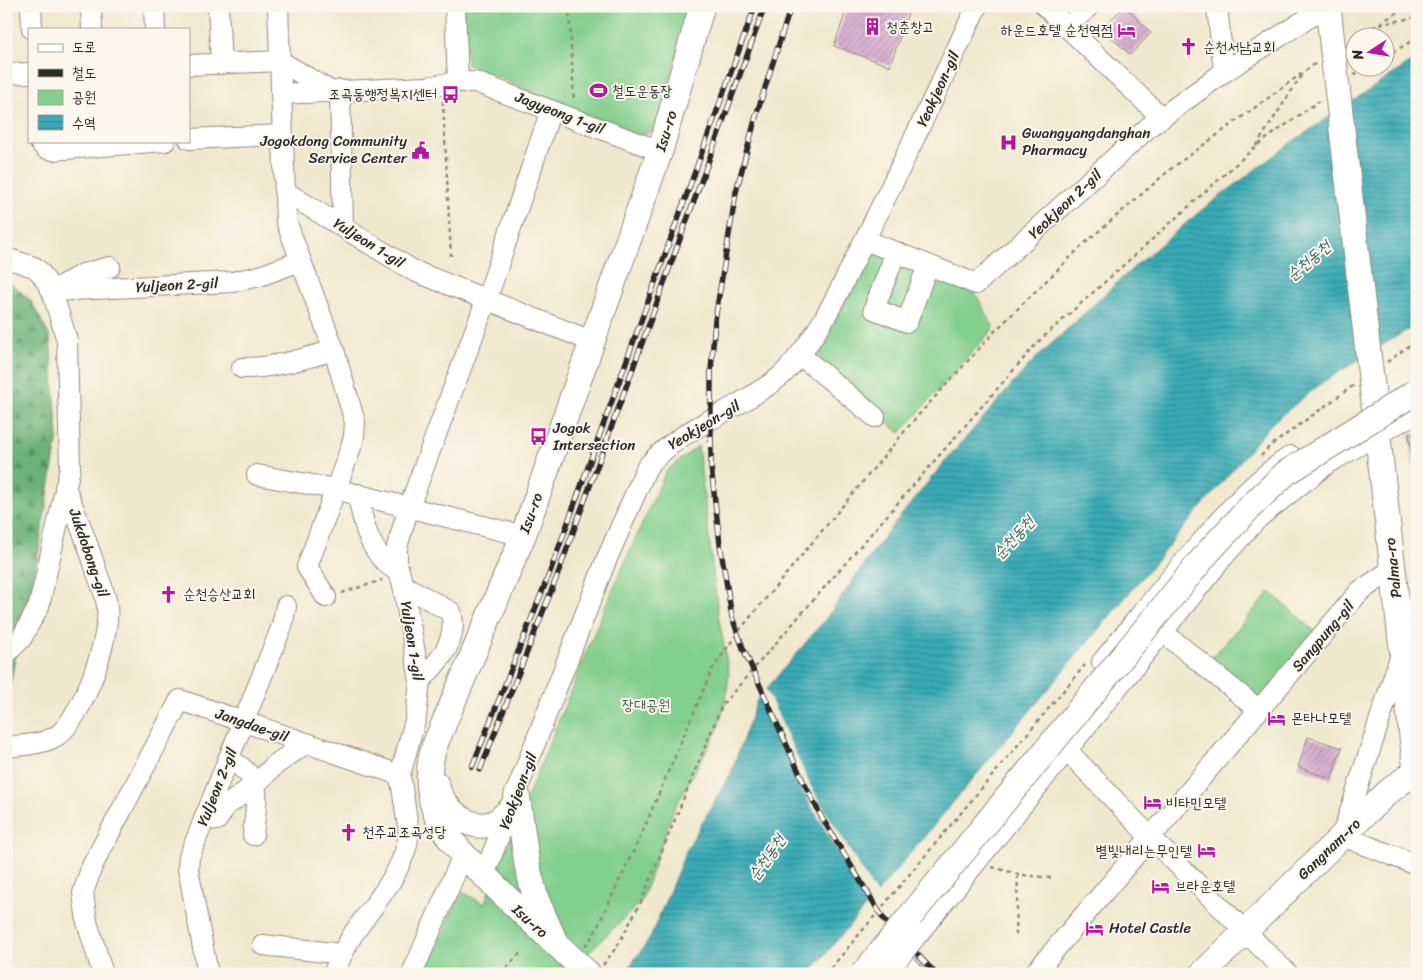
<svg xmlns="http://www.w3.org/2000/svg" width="1423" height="980" font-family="Sriracha,'Poor Story',sans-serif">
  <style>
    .forest { fill: url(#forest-firs); stroke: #4a6e52 }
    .park { fill: #83cf8d; stroke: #577d5c }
    .water { fill: url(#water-rules); stroke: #326a70 }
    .pier { fill: #f0e8ce }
    .building { fill: url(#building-hatch) }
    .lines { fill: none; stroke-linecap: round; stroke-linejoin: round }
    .minor-casing { stroke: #8e8a7c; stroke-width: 22 }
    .major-casing { stroke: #8e8a7c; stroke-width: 27 }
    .path { stroke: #8e8a7c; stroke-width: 2.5; stroke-dasharray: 4 4; stroke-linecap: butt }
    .minor { stroke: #fff; stroke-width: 20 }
    .major { stroke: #fff; stroke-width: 25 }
    .rail-casing { stroke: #2b2b2b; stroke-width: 5.5 }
    .rail { stroke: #fbf7ec; stroke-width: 4; stroke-dasharray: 11; stroke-linecap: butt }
    .minor-bridge-casing { stroke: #8e8a7c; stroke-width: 22; stroke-linecap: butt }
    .major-bridge-casing { stroke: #8e8a7c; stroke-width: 27; stroke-linecap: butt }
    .minor-bridge { stroke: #fff; stroke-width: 20 }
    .major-bridge { stroke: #fff; stroke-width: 25 }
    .labels { text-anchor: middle; stroke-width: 4; stroke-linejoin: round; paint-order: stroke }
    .poi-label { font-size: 15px; fill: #2b2b2b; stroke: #fbf7ec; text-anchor: start }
    .street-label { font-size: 15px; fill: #2b2b2b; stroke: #fbf7ec }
    .park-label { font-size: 15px; fill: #455c48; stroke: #fbf7ec }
    .water-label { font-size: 16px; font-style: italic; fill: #315e62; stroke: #fbf7ec }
  </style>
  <defs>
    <pattern id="forest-firs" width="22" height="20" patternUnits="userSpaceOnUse" patternTransform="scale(1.25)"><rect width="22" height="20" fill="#6ab278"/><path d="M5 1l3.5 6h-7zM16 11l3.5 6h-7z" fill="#579163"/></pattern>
    <pattern id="water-rules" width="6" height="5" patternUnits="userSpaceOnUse" patternTransform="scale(1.25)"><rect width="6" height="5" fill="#39aab5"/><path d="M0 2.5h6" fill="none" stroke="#308b93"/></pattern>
    <pattern id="building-hatch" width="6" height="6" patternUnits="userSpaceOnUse" patternTransform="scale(1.25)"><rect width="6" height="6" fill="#d5aad0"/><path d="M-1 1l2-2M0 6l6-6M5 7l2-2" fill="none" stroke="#ad8ba9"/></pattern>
  </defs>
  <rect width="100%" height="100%" fill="#fbf7ec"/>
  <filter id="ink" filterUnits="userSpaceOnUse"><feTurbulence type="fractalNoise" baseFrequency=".02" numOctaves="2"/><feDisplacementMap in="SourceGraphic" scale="10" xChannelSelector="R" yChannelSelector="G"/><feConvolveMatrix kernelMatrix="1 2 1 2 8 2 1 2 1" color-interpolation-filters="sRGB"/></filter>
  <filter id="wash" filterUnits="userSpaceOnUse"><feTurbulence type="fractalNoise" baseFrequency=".0096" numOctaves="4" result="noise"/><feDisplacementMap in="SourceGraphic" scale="20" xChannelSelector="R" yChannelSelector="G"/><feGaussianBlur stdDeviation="1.12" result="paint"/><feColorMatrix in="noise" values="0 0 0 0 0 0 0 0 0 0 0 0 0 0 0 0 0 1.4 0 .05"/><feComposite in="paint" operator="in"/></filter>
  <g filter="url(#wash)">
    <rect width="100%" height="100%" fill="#f0e8ce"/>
    <path class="forest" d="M6,279l25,22 19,36 8,99 -21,124 -27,124 -4,3z"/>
    <g class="park">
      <path d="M463,6h228l-35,121 -10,7 -14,-1 -165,-68z"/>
      <path d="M873,252l100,37 21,39 -94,105 -87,-74z"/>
      <path d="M698,446l20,167 11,61 -3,26 -9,31 -44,80 -32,91 -75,72h-141l36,-83 23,13 120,-295 62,-138z"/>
      <path d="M1270,592l49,43 -61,69 -49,-43z"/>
    </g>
    <path class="water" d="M1417,58v266l-94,58 -51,41 -463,551h-185l26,-36 37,-89 44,-76 26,-73 68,-80 60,-85 57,-70 89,-102 104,-97 68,-57 89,-67z"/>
    <path class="pier" d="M765,687l45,98 67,111 -7,9 -68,-115 -43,-96z"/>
    <g id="blocks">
      <g class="building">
        <path d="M848,6l62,1 -20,59 -56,-20z"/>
        <path d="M1125,6l26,27 -21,22 -28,-27z"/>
        <path d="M1417,433v54h-1l-7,-53z"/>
        <path d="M1308,737l34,11 -11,31 -33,-12z"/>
      </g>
    </g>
  </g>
  <g filter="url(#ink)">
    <use href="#blocks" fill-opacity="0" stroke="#8e8a7c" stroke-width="1"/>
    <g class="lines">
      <defs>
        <g id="minor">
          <path d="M31,6l1,23"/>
          <path d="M91,6l1,23"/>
          <path d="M154,6l1,23"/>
          <path d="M218,6l3,58"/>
          <path d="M278,6l8,215 48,129 21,72 -1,15 -6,19 -41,111 19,30"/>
          <path d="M455,6l3,76"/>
          <path d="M1045,6l117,112"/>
          <path d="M1217,6l7,66"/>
          <path d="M1067,28l22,-22"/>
          <path d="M189,65l91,-4 50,30"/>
          <path d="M6,74l23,-1"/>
          <path d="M340,90l3,137"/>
          <path d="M281,94l145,-7 32,-5h17l185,69"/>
          <path d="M189,139l92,-4"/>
          <path d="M39,141l6,7 8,2 112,-9"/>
          <path d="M284,191l130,80 177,70"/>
          <path d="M865,240l111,44 174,-158 74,-54 103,-66"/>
          <path d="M896,252l-22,57 33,13 21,-57"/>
          <path d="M6,258l28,9 6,5 12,19 15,49 3,128 -31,138 -18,33 -15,15"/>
          <path d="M53,290l30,-16 27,-7"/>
          <path d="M52,291l180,-9 28,-6 40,-15"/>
          <path d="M800,355l75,62"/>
          <path d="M242,368c29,1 64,-10 92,-18"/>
          <path d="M257,475l78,14 188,47"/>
          <path d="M358,494c5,31 12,62 41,78"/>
          <path d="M403,585l48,27c8,28 -12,50 -31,69"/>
          <path d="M1156,623l8,10 95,77"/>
          <path d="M1102,662c34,-41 67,-84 103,-124 26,-31 52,-60 86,-82"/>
          <path d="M1417,663l-15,-12 -60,185 75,29"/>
          <path d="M1057,740l94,98 137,136"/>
          <path d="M6,747c17,-2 37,-2 52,-12 25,-19 53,-98 49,-129 -1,-11 -6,-22 -10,-33 -9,-29 -20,-57 -32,-86"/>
          <path d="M228,759c38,19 28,40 25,76"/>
          <path d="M205,816l12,4 9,-14 32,-24 17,-17 30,-21"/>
          <path d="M484,875l121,-312 42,-96c27,-32 68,-48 103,-70 11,-7 24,-14 34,-24 35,-36 56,-84 78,-128 40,-79 77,-159 115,-239"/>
          <path d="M905,926l6,7 7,1 306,-378 34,-38 70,-55 89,-51"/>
          <path d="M263,945l79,9"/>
          <path d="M899,957l16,17"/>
          <path d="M103,974l-16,-52 -4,-29 9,-27 88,-166 220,75"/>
          <path d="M208,974l-20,-105 1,-12 93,-231 4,-20"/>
          <path d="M333,974c6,-13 12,-26 19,-38 21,-32 53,-64 57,-103l-9,-58 16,-58 4,-36 -17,-96 -6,-21v-17l12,-40 77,-206 65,-191"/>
          <path d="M412,974l51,-119"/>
          <path d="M1034,974l326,-383 33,-22"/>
        </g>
        <g id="major">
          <path d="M1328,6l6,55"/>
          <path d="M1372,386l45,394"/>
          <path d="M436,784c6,23 32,49 57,39 7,-2 13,-10 18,-14"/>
          <path d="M517,794l10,71 9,34 17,38"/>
          <path d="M588,974c-35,-34 -71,-65 -105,-100 -18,-17 -38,-37 -47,-60 -9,-23 -9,-44 -2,-67l89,-211 137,-385 42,-145"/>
          <path d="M1202,974l140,-138 46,-44 29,-22"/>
        </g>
      </defs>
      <use href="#minor" class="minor-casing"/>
      <use href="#major" class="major-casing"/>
      <g class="path">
        <path d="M569,6l5,96"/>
        <path d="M1380,23l28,-17"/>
        <path d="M1352,40l25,-15 40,-8"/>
        <path d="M1386,56l31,-18"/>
        <path d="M1354,75l11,-7"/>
        <path d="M443,101l8,155"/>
        <path d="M1256,146l47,-73"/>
        <path d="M1387,362l30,-22"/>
        <path d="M1261,456l8,-9 85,-62"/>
        <path d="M342,593l40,-13"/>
        <path d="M992,867l30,8 30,3"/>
        <path d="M1016,935l2,-61"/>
        <path d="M585,946l9,-12 48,-101 70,-163 26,-38 176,-212 83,-91 87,-85 88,-76 144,-105"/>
        <path d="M603,965l15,-20 23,-43 81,-197 316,-363 217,-195 64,-46"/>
        <path d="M501,974l20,-22"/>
        <path d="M826,974l259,-309"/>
      </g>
      <use href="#minor" class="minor"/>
      <use href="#major" class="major"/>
      <defs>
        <g id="rail">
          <path d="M791,6l-35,110 -20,76 -21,128 -4,51v96l9,77 12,73 11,31 60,133 19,37 61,100 53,56"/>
          <path d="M472,767l78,-195 205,-566"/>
          <path d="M480,770l76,-191 209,-573"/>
        </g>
      </defs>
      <use href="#rail" class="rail-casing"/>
      <use href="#rail" class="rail"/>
      <defs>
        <path id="minor-bridge" d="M886,974l32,-40"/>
        <g id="major-bridge">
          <path d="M1334,61l38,325"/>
          <path d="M863,974l346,-423 44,-47 33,-31 131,-82"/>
        </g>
      </defs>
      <use href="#minor-bridge" class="minor-bridge-casing"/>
      <use href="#major-bridge" class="major-bridge-casing"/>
      <use href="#minor-bridge" class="minor-bridge"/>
      <use href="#major-bridge" class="major-bridge"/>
    </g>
  </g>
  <defs>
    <symbol id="building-bare" viewBox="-9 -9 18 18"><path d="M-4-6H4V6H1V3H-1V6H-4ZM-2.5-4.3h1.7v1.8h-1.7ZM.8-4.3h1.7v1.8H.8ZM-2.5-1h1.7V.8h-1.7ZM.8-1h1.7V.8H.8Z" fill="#b5179e" stroke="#fbf7ec" stroke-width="2.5" paint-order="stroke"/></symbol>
    <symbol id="hotel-bare" viewBox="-9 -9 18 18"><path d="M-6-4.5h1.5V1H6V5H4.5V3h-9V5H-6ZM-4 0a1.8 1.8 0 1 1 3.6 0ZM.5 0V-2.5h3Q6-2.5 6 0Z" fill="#b5179e" stroke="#fbf7ec" stroke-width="2.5" paint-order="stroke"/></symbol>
    <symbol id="church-bare" viewBox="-9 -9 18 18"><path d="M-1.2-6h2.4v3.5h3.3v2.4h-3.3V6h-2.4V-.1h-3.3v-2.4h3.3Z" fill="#b5179e" stroke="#fbf7ec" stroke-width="2.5" paint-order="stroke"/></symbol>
    <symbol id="stadium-bare" viewBox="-9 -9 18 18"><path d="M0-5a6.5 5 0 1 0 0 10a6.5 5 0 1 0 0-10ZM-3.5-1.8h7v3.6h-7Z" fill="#b5179e" stroke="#fbf7ec" stroke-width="2.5" paint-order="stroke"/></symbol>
    <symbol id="bus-bare" viewBox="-9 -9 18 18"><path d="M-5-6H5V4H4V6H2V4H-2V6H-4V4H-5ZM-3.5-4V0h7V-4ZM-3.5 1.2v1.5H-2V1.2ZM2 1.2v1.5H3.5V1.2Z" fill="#b5179e" stroke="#fbf7ec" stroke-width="2.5" paint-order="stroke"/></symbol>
    <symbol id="hospital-bare" viewBox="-9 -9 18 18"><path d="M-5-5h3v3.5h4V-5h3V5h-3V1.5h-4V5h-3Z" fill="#b5179e" stroke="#fbf7ec" stroke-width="2.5" paint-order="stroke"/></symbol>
    <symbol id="civic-bare" viewBox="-9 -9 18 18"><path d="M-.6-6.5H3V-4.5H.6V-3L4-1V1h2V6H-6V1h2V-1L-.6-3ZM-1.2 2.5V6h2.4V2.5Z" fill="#b5179e" stroke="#fbf7ec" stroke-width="2.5" paint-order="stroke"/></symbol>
  </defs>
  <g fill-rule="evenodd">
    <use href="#building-bare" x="860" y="14" width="25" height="25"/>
    <use href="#hotel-bare" x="1114" y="18" width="25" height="25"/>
    <use href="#church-bare" x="1176" y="34" width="25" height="25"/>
    <use href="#stadium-bare" x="586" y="78" width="25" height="25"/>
    <use href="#bus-bare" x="438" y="82" width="25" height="25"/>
    <use href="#hospital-bare" x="996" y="130" width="25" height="25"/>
    <use href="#civic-bare" x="408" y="138" width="25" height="25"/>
    <use href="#bus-bare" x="526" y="424" width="25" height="25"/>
    <use href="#church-bare" x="156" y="582" width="25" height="25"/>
    <use href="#hotel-bare" x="1264" y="706" width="25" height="25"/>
    <use href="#hotel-bare" x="1140" y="790" width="25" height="25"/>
    <use href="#church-bare" x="336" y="820" width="25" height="25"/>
    <use href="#hotel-bare" x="1194" y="838" width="25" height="25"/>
    <use href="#hotel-bare" x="1148" y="874" width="25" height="25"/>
    <use href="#hotel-bare" x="1082" y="916" width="25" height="25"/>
  </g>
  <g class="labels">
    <g class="poi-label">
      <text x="886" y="32">청춘창고</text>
      <text x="1113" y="35" text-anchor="end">하운드호텔 순천역점</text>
      <text x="1203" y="52">순천서남교회</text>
      <text x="612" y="96">철도운동장</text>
      <text x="437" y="99" text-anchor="end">조곡동행정복지센터</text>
      <text x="1022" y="138">Gwangyangdanghan<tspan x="1022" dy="17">Pharmacy</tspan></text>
      <text x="407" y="146" text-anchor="end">Jogokdong Community<tspan x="407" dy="17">Service Center</tspan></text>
      <text x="553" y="433">Jogok<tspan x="553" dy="17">Intersection</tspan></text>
      <text x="183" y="599">순천승산교회</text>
      <text x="1291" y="723">몬타나모텔</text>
      <text x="1166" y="808">비타민모텔</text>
      <text x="362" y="837">천주교조곡성당</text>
      <text x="1192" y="856" text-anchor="end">별빛내리는무인텔</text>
      <text x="1175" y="891">브라운호텔</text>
      <text x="1109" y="933">Hotel Castle</text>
    </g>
    <g class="street-label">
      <text transform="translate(938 89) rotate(-65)" y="5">Yeokjeon-gil</text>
      <text transform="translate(560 113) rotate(21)" y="5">Jagyeong 1-gil</text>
      <text transform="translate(666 131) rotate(-73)" y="5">Isu-ro</text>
      <text transform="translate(1065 204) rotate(-43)" y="5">Yeokjeon 2-gil</text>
      <text transform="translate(369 243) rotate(32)" y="5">Yuljeon 1-gil</text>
      <text transform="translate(177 285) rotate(-3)" y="5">Yuljeon 2-gil</text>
      <text transform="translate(704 425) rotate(-31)" y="5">Yeokjeon-gil</text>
      <text transform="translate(531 513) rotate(-70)" y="5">Isu-ro</text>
      <text transform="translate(89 553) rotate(71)" y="5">Jukdobong-gil</text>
      <text transform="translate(1393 568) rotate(-96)" y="5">Palma-ro</text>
      <text transform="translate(1323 636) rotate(-50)" y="5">Sangpung-gil</text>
      <text transform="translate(412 641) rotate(81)" y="5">Yuljeon 1-gil</text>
      <text transform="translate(252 725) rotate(19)" y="5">Jangdae-gil</text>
      <text transform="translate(217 787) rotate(-68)" y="5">Yuljeon 2-gil</text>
      <text transform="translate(518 791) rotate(-69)" y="5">Yeokjeon-gil</text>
      <text transform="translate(1329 849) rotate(-44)" y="5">Gangnam-ro</text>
      <text transform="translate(530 921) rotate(42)" y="5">Isu-ro</text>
    </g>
    <g class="park-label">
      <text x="646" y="710">장대공원</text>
    </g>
    <g class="water-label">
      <text transform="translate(1308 260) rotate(-40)" y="6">순천동천</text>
      <text transform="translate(1013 537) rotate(-47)" y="6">순천동천</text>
      <text transform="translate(766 857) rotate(-55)" y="6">순천동천</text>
    </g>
  </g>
  <rect width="1423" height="980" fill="none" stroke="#fbf7ec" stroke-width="25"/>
  <rect x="28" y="28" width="162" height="115" fill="#fbf7ec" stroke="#a8a59f"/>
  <rect x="38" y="44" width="25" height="8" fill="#ffffff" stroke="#a8a59f"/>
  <text x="72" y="52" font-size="15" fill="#2b2b2b">도로</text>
  <rect x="38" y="69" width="25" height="8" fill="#2b2b2b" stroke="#a8a59f"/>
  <text x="72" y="78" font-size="15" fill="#2b2b2b">철도</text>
  <rect x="38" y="90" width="25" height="15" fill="#83cf8d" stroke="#a8a59f"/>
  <text x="72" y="102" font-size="15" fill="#2b2b2b">공원</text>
  <rect x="38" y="115" width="25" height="15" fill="url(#water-rules)" stroke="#a8a59f"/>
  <text x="72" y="128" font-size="15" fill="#2b2b2b">수역</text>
  <g transform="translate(1370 52) rotate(258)"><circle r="24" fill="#fbf7ec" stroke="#a8a59f"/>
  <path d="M0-4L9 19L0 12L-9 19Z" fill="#b5179e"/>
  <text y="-8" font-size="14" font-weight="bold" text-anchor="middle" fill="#2b2b2b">N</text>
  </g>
</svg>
